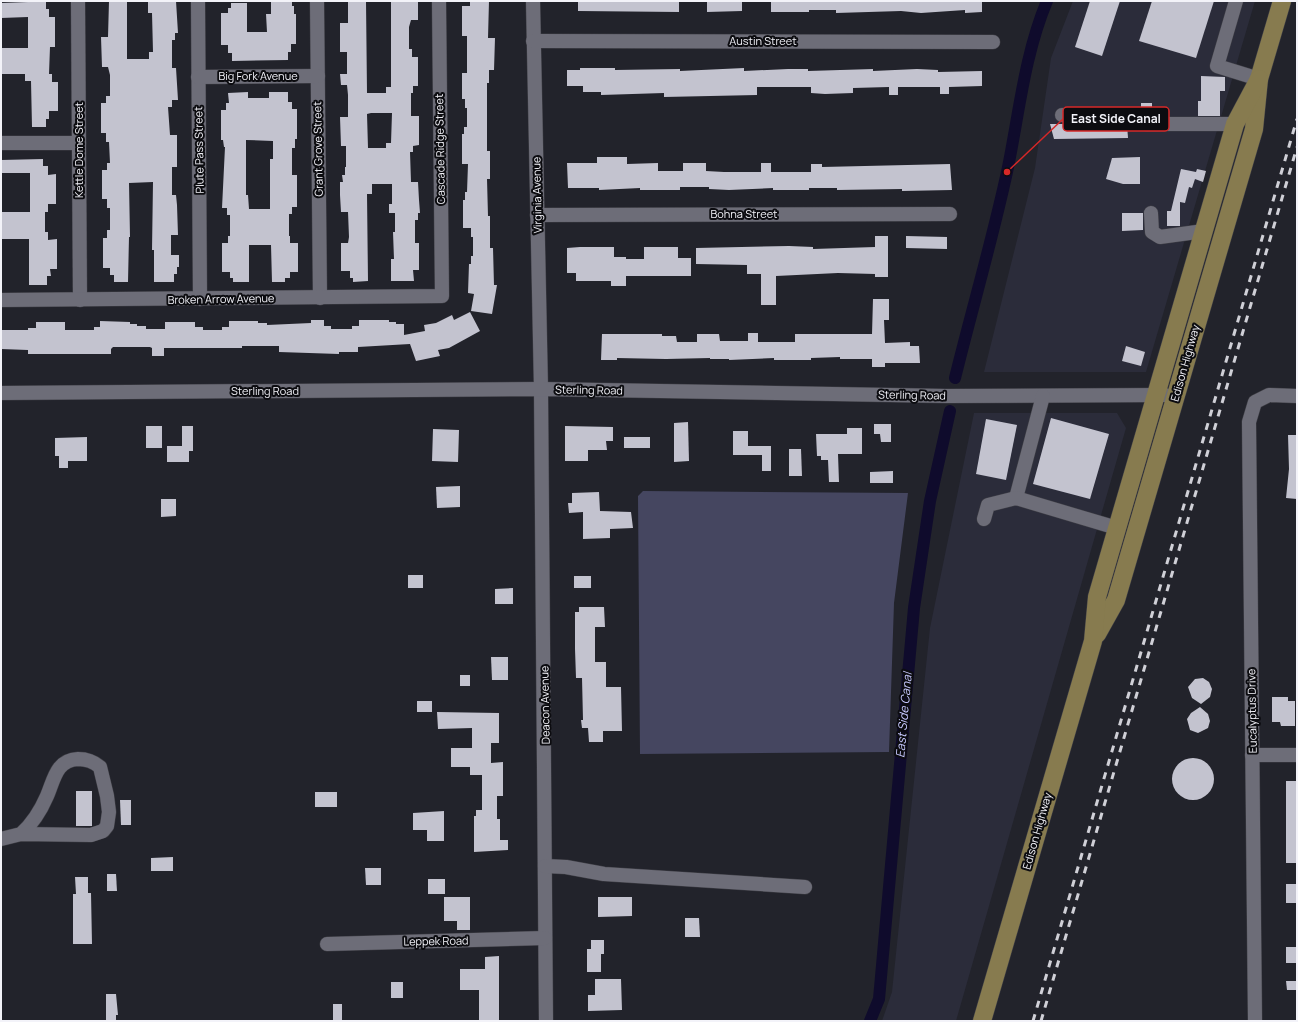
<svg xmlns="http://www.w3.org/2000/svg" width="1298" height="1022" font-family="Manrope,sans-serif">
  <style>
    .built { fill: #2b2c3a }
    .green { fill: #454660 }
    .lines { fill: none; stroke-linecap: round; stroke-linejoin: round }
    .canal { stroke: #0f0b2c; stroke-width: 12 }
    .building { fill: #c3c3cf; fill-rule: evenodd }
    .minor-casing { stroke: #3f3f46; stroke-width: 15 }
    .major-casing { stroke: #3f3f46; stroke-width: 19 }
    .minor { stroke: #6d6d78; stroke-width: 14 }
    .major { stroke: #877b4f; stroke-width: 18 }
    .rail { stroke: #d0d0d7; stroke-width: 3; stroke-dasharray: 7 7; stroke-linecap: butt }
    .labels { text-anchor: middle; stroke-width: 4; stroke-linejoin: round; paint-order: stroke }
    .street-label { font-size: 11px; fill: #f3f3f9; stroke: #0c0c10 }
    .water-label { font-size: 12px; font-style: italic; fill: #c7c9ff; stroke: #0c0c10 }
    .leader { fill: none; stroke: #d62828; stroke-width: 1.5 }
    .callout-dot { fill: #d62828; stroke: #0c0c10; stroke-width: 1.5 }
    .callout { fill: #0c0c10; stroke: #d62828; stroke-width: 1.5 }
    .callout-label { font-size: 12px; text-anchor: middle; font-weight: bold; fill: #f3f3f9 }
  </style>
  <rect width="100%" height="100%" fill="#22232b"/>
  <g class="built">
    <path d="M1073,1h182l-109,371h-162l51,-204 16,-110z"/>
    <path d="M974,413h143l9,15 -170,593h-74l10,-29 38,-364z"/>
  </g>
  <path class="green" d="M643,491l265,2 -14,110 -5,149 -249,2 -2,-258z"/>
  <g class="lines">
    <g class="canal">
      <path d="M955,378c17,-69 37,-137 52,-206 12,-57 17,-116 40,-171"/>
      <path d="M870,1021l9,-22 35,-391 16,-107 20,-90"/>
    </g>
  </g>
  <g class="building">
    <path d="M109,1h18v58h22v-7h4l-1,-39h-4v-12h28l2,32h-3v7h-3v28h4l2,32h-6v7h-4l2,28h7v32h-5v28h4l1,10 1,30h-7v20h8v12h-2v7h-3v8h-20v-32h-2l1,-68 -24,1 1,54h-1l-1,45h-14v-7h-4v-7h-7v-30h4v-8h3v-22h-3v-9h-5v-29h5v-7h3l-1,-21h-3v-9h-5v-30h5v-7h4v-21l-2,-8h-6l-1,-30h7z"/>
    <path d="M271,1h21v5h2v8h2v30h-5v8h-3v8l-56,1v-8h-4v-8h-7v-32h7v-5h3v-5h16v29h20l-1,-18h5z"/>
    <path d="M348,1h18l1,92h19v-6h5v-86h27v19h-7l-2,7v22h3v8h6v29h-5v7h-2v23h8v29l-6,1v6h-3l1,30h7l1,18 1,13h-2v7h-3v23h4v27h-6l1,11h-23v-22h3l-1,-27h2v-19h-6v-9h3v-20h-20v10h-5l1,87 -15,1v-4h-3v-7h-9v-28h7l1,-6 -1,-25h-7l-1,-17v-13h3l-1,-7h3v-8h1v-21h-5l-1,-29h8v-22l-1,-10h-6l-1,-11h7v-22h-7v-29h8zM371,113h21l-1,30h-5v5h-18l-1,-34z"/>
    <path d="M470,1h19l-1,37h7l-1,32h-5v13h-2v68h3v28h-3l1,37h2v32h3l1,37h3l-5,29 -21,-3 3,-17 -6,-1 1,-29h2v-8h2v-19h-2v-9h-8v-28h2v-8h2l1,-28h-6v-30h2v-7h3v-19h-2v-9h-3v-26h5v-37h-5v-30h8z"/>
    <path d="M578,1h101v11l-101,-1z"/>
    <path d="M707,1h35v10l-35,1z"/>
    <path d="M771,1h211v11l-17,1v-3l-44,3 -20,-2 -65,2v-3h-27v2h-38z"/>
    <path d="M1090,1h30l-18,55 -27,-9z"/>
    <path d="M1152,1h62l-18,57 -57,-17z"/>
    <path d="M28,2h18v7h3v8h6v30h-5l-1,27h3v8h6v29h-9v8h-3v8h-14l-1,-46h-6v-7h-24v-26h27v-31l-27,1v-15z"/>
    <path d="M580,68h35v2l65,-1v2l64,-3v3l44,-2h20v2l65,-2v2l44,-2 21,1v2l44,-1v15l-33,1v7h-9v-7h-42v8h-9v-8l-36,1v5l-28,1 -14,-1v-6h-54v8l-93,2v-4l-63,2v-3h-18v-6h-16v-16h13z"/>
    <path d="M1201,76l24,1v14h-5v25h-22v-15h3z"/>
    <path d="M248,92v6h21v-6h19v10h4v7h5v30h-2v9h-3v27h5v32h-5v7h-3v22h1v7h8v29h-8v6h-5v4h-13l-1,-37h-22v37h-16v-4h-3v-6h-8v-29h6v-7h2v-21h-3v-7h-5l3,-61h-1l-1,-7h-2v-30h5v-7h3l-1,-10zM246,140l27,1v18h-3v50h-21l-1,-14h-2z"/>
    <path d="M1141,103h11v5h10v8h-13l-8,-5z"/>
    <path d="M1050,124h77l1,14 -74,1z"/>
    <path d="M597,157h30v7l31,-1v8h25v-8h23v8l18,1h37v-9h10v9h40v-8h11v3l128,-3 2,26 -50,1v-2l-65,1v-2h-28v2h-36v-2l-44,2 -20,-1v-2h-29v3h-40v-2l-41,2v-2h-31l-1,-25h30z"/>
    <path d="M1140,157v27h-17l-17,-5 6,-21z"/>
    <path d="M43,159v7h5v9l8,-1v30h-8v8h-3v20h3v8l9,-1v30h-7l1,7h-4v9h-18v-46h-28v-27h29v-39h-29v-13z"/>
    <path d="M1181,169l15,3 1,-3 9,2 -3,11 -8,-3 -3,9 -3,-1 -4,16 -5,-1v24h-13v-15h4z"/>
    <path d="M1122,213h21v17l-21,1z"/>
    <path d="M875,236h13v41h-13v-3l-37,-1 -62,3v29h-15v-31h-14v-9l-51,-1v-16l93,-2 24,1v2l62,-2z"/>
    <path d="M906,236l41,1v12l-41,-1z"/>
    <path d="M580,247h34v10h12v2h18v-12h34v11h13v18h-65v10h-15v-5h-35v-8h-9v-25z"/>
    <path d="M873,299h16v21h-5l1,23 25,-1v4h9l1,17h-35v4h-13v-8h-32v-2l-29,1v2h-37v-2l-45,2v-1h-19v-1l-44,1 -49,-1v2h-16l1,-26h60v2h14l1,6h20v-8h22l1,7h28v-8h10v9h37v-8h77z"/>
    <path d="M470,312l10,19 -31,17 -11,2 2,6 -24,5 -6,-17 -52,3v5h-19v2l-60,-2v-6h-37v2h-78v8h-12v-8l-2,-1h-37l-2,2v5h-83v-4l-27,-1v-19h27v-2h8v-6h29v8h29v-3h6v-6l30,1v2h7v2h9v3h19v-7h30v5h8v3h19v-3h7v-6h29v2h9v2l44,-2v-3h13v6h7v3h21v-3h7v-6h30v2h7v2h8v11l21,-4 -1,-6 12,-2 16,-8 2,5z"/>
    <path d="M1126,346l19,6 -4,14 -19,-5z"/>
    <path d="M1051,418l58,16 -19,65 -57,-15z"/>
    <path d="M986,419l31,6 -11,55 -30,-6z"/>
    <path d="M688,422l1,39 -15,1v-39z"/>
    <path d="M874,424h17v18h-10l-1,-8h-6z"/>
    <rect x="146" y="426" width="16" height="22"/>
    <path d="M182,426h11v25h-4v11h-22v-16h15z"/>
    <path d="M565,426l48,1v14h-7l1,9h-19v11h-23z"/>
    <path d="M847,428h15v26h-24l1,28h-10l-1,-22h-7v-4h-4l-1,-22h31z"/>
    <path d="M433,429l26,1 -1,32 -26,-1z"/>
    <path d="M733,431h15v15h23v25h-9v-16h-29z"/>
    <path d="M1288,435h9v64l-11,-1 3,-29z"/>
    <path d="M87,437v24h-19v7h-9v-12h-4v-18z"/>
    <rect x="624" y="437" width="26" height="11"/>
    <path d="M789,449h12l1,27h-13z"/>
    <path d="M893,471v12h-23v-11z"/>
    <path d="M460,486v21l-23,1 -1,-21z"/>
    <path d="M599,492l1,19 31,1 2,16 -23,1v9l-27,1v-27l-14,1 -1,-10h4v-10z"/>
    <path d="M161,499h15v17l-15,1z"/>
    <rect x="408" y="575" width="15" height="13"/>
    <rect x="574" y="576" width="17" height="12"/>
    <path d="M513,588v16h-18v-15z"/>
    <path d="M579,607h25l1,20h-10v35h11v25h15l1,44h-19v11h-14l-1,-14h-6l-1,-8h2l-1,-42h-6l-1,-29v-37h4z"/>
    <path d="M491,657h17v23h-16z"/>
    <rect x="460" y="675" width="10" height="11"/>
    <path d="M1203,678l6,4 3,7 -2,8 -9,7 -9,-6 -4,-11 7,-8z"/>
    <path d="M1272,697h16v4h7v25h-14l-1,-4h-8z"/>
    <rect x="417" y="701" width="15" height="11"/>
    <path d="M1200,707l8,7 2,7 -2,7 -10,5 -8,-3 -3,-11 4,-6z"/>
    <path d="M437,712l62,1v30h-8v20l12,-1v34h-6v23h3v21h8v10l-34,2v-36h2v-6h6v-35h-12v-8h-19v-19h21v-20l-34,1z"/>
    <circle cx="1193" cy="779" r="21"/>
    <rect x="1286" y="781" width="11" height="82"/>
    <rect x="76" y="791" width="16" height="35"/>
    <rect x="315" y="792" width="22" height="15"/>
    <path d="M120,800h11v25h-10z"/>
    <path d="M444,811v30h-17v-11h-14v-17z"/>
    <path d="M173,857v14h-22v-13z"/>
    <path d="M365,868h16v17h-15z"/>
    <path d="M107,874h9l1,17h-10z"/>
    <path d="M75,877h13v16h3l1,51h-19v-50h3z"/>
    <rect x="428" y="879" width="17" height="15"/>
    <rect x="1286" y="884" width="11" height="19"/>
    <path d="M444,897h26v33h-13v-9h-13z"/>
    <path d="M598,897h34v19l-34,1z"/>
    <path d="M685,918h14l1,19h-15z"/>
    <path d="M591,940h13v14h-3v18h-14v-23h4z"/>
    <rect x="1286" y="947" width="11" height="16"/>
    <path d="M499,956v65h-20v-31h-19v-21h25v-12z"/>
    <path d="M595,979h26l1,31 -34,1v-16h7z"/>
    <path d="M1286,981h11v9h-10z"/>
    <rect x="391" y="982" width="12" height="16"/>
    <path d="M106,994h10l2,21h-2v6h-10z"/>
    <rect x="333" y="1004" width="9" height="17"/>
  </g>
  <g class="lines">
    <defs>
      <g id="minor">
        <path d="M78,1l2,299"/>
        <path d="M198,1l2,298"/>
        <path d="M317,1l3,297"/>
        <path d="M533,1l8,388 5,632"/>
        <path d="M1236,1l-19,65 42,13"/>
        <path d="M533,41l460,1"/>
        <path d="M198,77l120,-1"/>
        <path d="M1062,115h70l15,9h88"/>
        <path d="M1,143h78"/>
        <path d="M1151,213l1,19 8,5 44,-6"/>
        <path d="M537,215l413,-1"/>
        <path d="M1,300l441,-4 -3,-295"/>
        <path d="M1,393l540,-4 405,7 219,-1"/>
        <path d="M1016,498l27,-102"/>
        <path d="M984,519l4,-14 28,-7 101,30"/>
        <path d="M1252,755h45"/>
        <path d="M1,839l20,-5 70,1 12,-4 4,-5 2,-14 -2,-16 -7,-29c-7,-6 -13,-8 -22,-8 -22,1 -24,21 -31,37 -6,14 -15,28 -26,38"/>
        <path d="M545,866l21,1 38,7 201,13"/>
        <path d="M327,944l218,-6"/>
        <path d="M1255,1021l-6,-599 6,-20 14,-7 28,1"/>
      </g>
      <g id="major">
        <path d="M1097,634l19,-34 138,-471 5,-50 23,-78"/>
        <path d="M982,1021l111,-380 4,-44 138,-473 24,-45"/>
      </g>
    </defs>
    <use href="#minor" class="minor-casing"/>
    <use href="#major" class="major-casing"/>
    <use href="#minor" class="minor"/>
    <use href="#major" class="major"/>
    <g class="rail">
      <path d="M1033,1021l264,-902"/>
      <path d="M1041,1021l256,-874"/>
    </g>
  </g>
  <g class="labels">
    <g class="street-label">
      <text x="763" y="45">Austin Street</text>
      <text x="258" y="80">Big Fork Avenue</text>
      <text transform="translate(318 149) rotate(-91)" y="4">Grant Grove Street</text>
      <text transform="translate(440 149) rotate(-91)" y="4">Cascade Ridge Street</text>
      <text transform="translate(79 150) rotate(-90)" y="4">Kettle Dome Street</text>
      <text transform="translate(199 150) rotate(-91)" y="4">Plute Pass Street</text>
      <text transform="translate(537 195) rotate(-91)" y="4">Virginia Avenue</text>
      <text x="744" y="218">Bohna Street</text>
      <text transform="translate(221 299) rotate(-1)" y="4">Broken Arrow Avenue</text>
      <text transform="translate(1185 363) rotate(-74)" y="4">Edison Highway</text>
      <text transform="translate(589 390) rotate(1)" y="4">Sterling Road</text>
      <text x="265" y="395">Sterling Road</text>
      <text transform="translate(912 395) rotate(1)" y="4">Sterling Road</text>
      <text transform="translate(545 705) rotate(-91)" y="4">Deacon Avenue</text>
      <text transform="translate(1252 711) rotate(-91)" y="4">Eucalyptus Drive</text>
      <text transform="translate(1037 831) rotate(-74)" y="4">Edison Highway</text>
      <text transform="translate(436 941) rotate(-1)" y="4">Leppek Road</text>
    </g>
    <g class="water-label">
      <text transform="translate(904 715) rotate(-85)" y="4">East Side Canal</text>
    </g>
  </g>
  <path class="leader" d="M1007 172L1063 119"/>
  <circle class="callout-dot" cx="1007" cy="172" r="4"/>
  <rect class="callout" x="1063" y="107" width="106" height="24" rx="4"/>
  <g class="callout-label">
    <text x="1116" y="123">East Side Canal</text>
  </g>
  <rect width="1298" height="1022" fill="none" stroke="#f3f3f9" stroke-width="4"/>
</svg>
